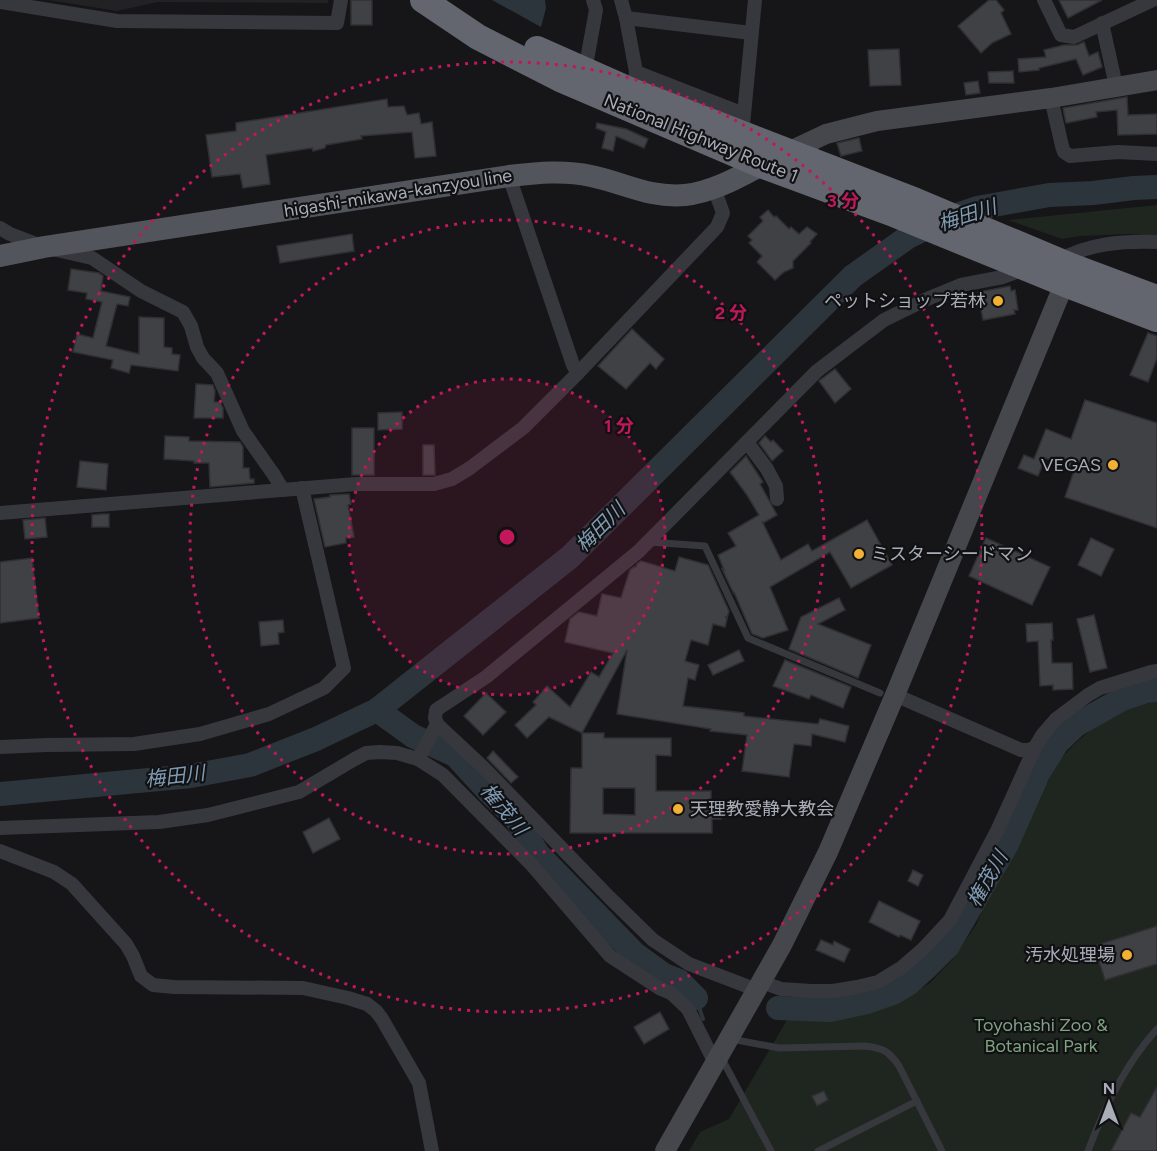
<svg xmlns="http://www.w3.org/2000/svg" width="1157" height="1151" font-family="Figtree,'Noto Sans JP',sans-serif">
  <style>
    .built { fill: #222225 }
    .green { fill: #1e261f }
    .water { fill: #2c353c }
    .lines { fill: none; stroke-linecap: round; stroke-linejoin: round }
    .stream { stroke: #2c353c; stroke-width: 4 }
    .river { stroke: #2c353c; stroke-width: 24 }
    .building { fill: #404145; stroke: #303034; stroke-width: 1.5; fill-rule: evenodd }
    .lane { stroke: #37383d; stroke-width: 7 }
    .street { stroke: #37383d; stroke-width: 14 }
    .secondary { stroke: #45474d; stroke-width: 20 }
    .primary { stroke: #53555c; stroke-width: 22 }
    .highway { stroke: #63666e; stroke-width: 26 }
    .ring { fill: none; stroke: #c2185b; stroke-width: 3; stroke-dasharray: 3 6 }
    .poi-dot { fill: #f2b134; stroke: #111113; stroke-width: 2 }
    .labels { text-anchor: middle; stroke-width: 4.5; stroke-linejoin: round; paint-order: stroke }
    .street-label { font-size: 18px; fill: #a8adb8; stroke: #111113 }
    .poi-label { font-size: 18px; fill: #a8adb8; stroke: #111113; text-anchor: end }
    .park-label { font-size: 18px; fill: #7fa381; stroke: #111113 }
    .water-label { font-size: 20px; font-style: italic; fill: #7f9bb3; stroke: #111113 }
    .centre { fill: #c2185b; stroke: #111113; stroke-width: 3 }
    .ring-label { font-size: 18px; text-anchor: middle; font-weight: bold; fill: #c2185b; stroke: #111113; stroke-width: 4.5; stroke-linejoin: round; paint-order: stroke }
  </style>
  <rect width="100%" height="100%" fill="#161618"/>
  <path class="built" d="M49,0h279v3l-170,-1 -41,9z"/>
  <g class="green">
    <path d="M1157,205v31l-29,-2 -49,2 -17,3 -54,-19z"/>
    <path d="M1157,701v450h-468l11,-19 29,-13 59,-101 45,1 27,-6 48,-17 22,-13 23,-24 23,-34 31,-70 53,-95c25,-31 58,-51 97,-59z"/>
  </g>
  <path class="water" d="M492,0h53l1,8 -5,19z"/>
  <g class="lines">
    <path class="stream" d="M696,998l7,21"/>
    <g class="river">
      <path d="M377,710l36,26 42,19 33,36 27,26 23,37 97,100 29,21 15,6 17,17"/>
      <path d="M0,794l191,-18 59,-11 66,-26 61,-29 193,-153 283,-281 55,-39 37,-18 32,-11 72,-13 44,-2 41,-5 23,-1"/>
      <path d="M778,1008l52,2 37,-8 26,-9 15,-9 21,-19 19,-19 59,-102 31,-70 19,-31 19,-18 46,-26 24,-8 11,-1"/>
    </g>
  </g>
  <g class="building">
    <rect x="351" y="0" width="21" height="25"/>
    <path d="M989,0h7l8,10 -3,3 10,21 -19,9 -11,10 -23,-27z"/>
    <path d="M1059,0h43l-34,18z"/>
    <path d="M1084,42l5,14 9,-4 4,15 -19,8 -7,-16 -37,9v2l-20,2 -1,-13 28,-2 -2,-7 20,-5h13z"/>
    <path d="M899,49l2,36 -31,1 -2,-36z"/>
    <path d="M1013,71l1,12h-25l-1,-11z"/>
    <path d="M978,81l2,12 -14,2 -2,-12z"/>
    <path d="M1127,97l1,18 29,-1v20l-39,1 -1,-25 -21,2 1,5 -31,6 -3,-15z"/>
    <path d="M387,99l1,8 16,-1 3,9 12,-2 2,11 11,-2 4,34 -21,2 -3,-26 -51,4 1,3 -36,6 -1,3 -12,3 -1,-3 -46,7 4,29 -27,4 -3,-14 -28,3 -6,-42 30,-4v-8z"/>
    <path d="M597,123l29,6 22,10 -4,9 -28,-12 -3,15 -11,-3 4,-16 -10,-4z"/>
    <path d="M859,138l3,13 -21,5 -4,-13z"/>
    <path d="M768,210l6,7 2,-1 13,13 2,-2 8,7 8,-7 10,7 -7,8 1,1 -18,18v7l-9,4 -9,8 -18,-18 5,-6 -13,-13 3,-3 -4,-4 15,-15 -3,-4z"/>
    <path d="M352,234l2,17 -74,12 -3,-17z"/>
    <path d="M71,269l28,4 4,3 -2,15 29,6 -2,9 -11,-2 -11,42 33,8v-37l25,1v29l8,1v6l8,1 -2,16 -47,-6 -2,8 -18,-5 2,-8 -40,-8 4,-18 16,4 9,-36 -16,-3 1,-6 -19,-3z"/>
    <path d="M1010,286l1,5 4,-1 3,20h-4l1,4 -32,6 -5,-28z"/>
    <path d="M632,329l32,30 -8,10 -6,-6 -24,26 -28,-23z"/>
    <path d="M1148,333l9,3v22l-9,24 -18,-7z"/>
    <path d="M835,369l16,20 -16,14 -16,-22z"/>
    <path d="M196,384l17,1 2,6 -1,11h6l3,6v10h-29z"/>
    <path d="M1085,400l72,23v105l-92,-31 10,-29 -30,-10 -7,18 -20,-8 6,-13 10,4 12,-30 25,10z"/>
    <path d="M402,412v17l-24,1v-17z"/>
    <rect x="352" y="428" width="22" height="47"/>
    <path d="M165,436l24,1v4l51,1 3,5v21h6l1,11h4v4l-44,4 -1,-24h-15v-2l-30,-2z"/>
    <path d="M765,436l6,6 2,-2 10,11 -11,10 -13,-18z"/>
    <path d="M423,445h11l1,30h-12z"/>
    <path d="M746,456l17,26 -3,2 17,31 -14,8 -1,-2 19,39 27,-16 4,7 55,-31 25,45 -41,23 -21,-36 -60,35 18,43 -25,8 -11,-4 -18,-42v2l-12,-25 2,1 -6,-15 18,-9 -8,-13 31,-18 -12,-20 -17,-23z"/>
    <path d="M80,461l28,3 -2,26 -29,-3z"/>
    <path d="M349,494l2,10 -3,1 6,32 -8,1v5l-21,4 -11,-48 16,-2v-2z"/>
    <path d="M103,514h6v13h-17v-12z"/>
    <path d="M45,518l2,19 -22,2 -2,-19z"/>
    <path d="M986,538l64,29 -18,38 -63,-29z"/>
    <path d="M1091,538l23,11 -13,27 -23,-11z"/>
    <path d="M679,557l29,8 21,46 -2,7 -2,-2 2,3 -2,8 -12,-3 -5,21 -17,-5 -6,21 14,4 -4,15 -7,-2 -5,28 61,7v3l74,8 2,-5 29,7 -4,16 -33,-8 -1,12 -17,-2 -5,33 -47,-6 5,-36 -37,-4 1,-2 -94,-15 10,-64 -45,83h22v5h67v18l-15,-1v36h55v13h11l-1,15h-9v14h-142l1,-65h11v-35l-33,-16 -22,21 -12,-13 21,-20 -3,-3 14,-16 23,21 21,-35 8,5 14,-24 -48,-11 5,-23 9,-7 18,4 5,-22 19,4 9,-28 4,-3h2l1,-3 4,-3 34,10zM603,788h32v27l-32,-1z"/>
    <path d="M32,558l7,60 -39,5v-61z"/>
    <path d="M839,598l6,12 -27,14 53,21 -13,33 -69,-29 12,-32z"/>
    <path d="M1094,615l13,53 -17,4 -13,-53z"/>
    <path d="M283,620l1,12 -6,1 1,11 -18,2 -2,-24z"/>
    <path d="M1052,623l1,17h-2l1,23h20l1,26 -20,1v-5l-13,1 -2,-45 -11,1 -1,-18z"/>
    <path d="M739,650l5,11 -31,14 -5,-10z"/>
    <path d="M785,660l66,27 -8,21 -32,-13 -2,4 -36,-13z"/>
    <path d="M486,693l20,19 -23,23 -19,-19z"/>
    <path d="M493,751l25,26 -7,6 -24,-25z"/>
    <path d="M329,818l11,21 -27,14 -10,-21z"/>
    <path d="M913,870l10,5 -5,11 -10,-5z"/>
    <path d="M879,901l41,20 -9,19 -11,-5 -1,2 -30,-15z"/>
    <path d="M1157,926v38l-52,16 -11,-34z"/>
    <path d="M821,940l12,5 1,-4 16,8 -6,13 -28,-12z"/>
    <path d="M660,1012l9,17 -25,15 -10,-17z"/>
    <path d="M1157,1087v64h-46l20,-38 9,4z"/>
    <path d="M824,1091l4,9 -11,6 -5,-10z"/>
  </g>
  <g class="lines">
    <g class="lane">
      <path d="M649,542l56,4 43,92 132,55"/>
      <path d="M731,1039l48,9 86,-2c18,2 24,5 34,20l43,85"/>
      <path d="M721,1057l50,94"/>
      <path d="M818,1151l99,-50"/>
      <path d="M1088,1151c16,-43 38,-88 69,-122"/>
    </g>
    <g class="street">
      <path d="M621,0l5,18 10,54 -1,8"/>
      <path d="M1044,0l17,35 13,2 79,-37"/>
      <path d="M0,2l117,19 220,2 4,-23"/>
      <path d="M626,18l125,15"/>
      <path d="M1102,23l14,63"/>
      <path d="M585,71l11,-61 -3,-10"/>
      <path d="M636,72l108,42"/>
      <path d="M1051,98l11,48 2,6 6,4 48,-4 39,2"/>
      <path d="M742,135l13,-135"/>
      <path d="M509,176l64,189 5,8"/>
      <path d="M0,228l10,6 34,13 48,11 49,33 42,21 8,14 6,21 6,11 14,15 26,58 31,44 9,15"/>
      <path d="M1058,261c30,-18 65,-20 99,-19"/>
      <path d="M747,442l20,27 9,17 1,13"/>
      <path d="M0,513l356,-29h78l18,-5 18,-11 53,-40 55,-55 139,-146 6,-14 -9,-25"/>
      <path d="M895,695l126,55h8l6,-3 8,-13 13,-15 32,-24 12,-7 51,-16 6,-1"/>
      <path d="M437,724l46,43 126,130 44,43 36,24 68,26"/>
      <path d="M0,747l47,-2 87,-1 66,-10 69,-20 55,-26 20,-20 -42,-180"/>
      <path d="M418,759l25,16 88,89 79,92 49,32 12,5 17,16 27,54"/>
      <path d="M0,828l159,-6 49,-7 91,-23 54,-32 13,-7 14,-1 17,1 21,6 19,-35 -2,-6 1,-8 50,-33 153,-126 178,-180 67,-51 43,-21 34,-14 42,-8 21,-8"/>
      <path d="M0,851l54,21 18,12 54,60 7,12 8,20 12,9 21,2 129,1 45,10 19,6 9,7 6,8 37,64 13,68"/>
      <path d="M762,982l19,7 30,2h22l24,-4 21,-5 23,-14 22,-19 27,-29 48,-91 37,-82"/>
    </g>
    <g class="secondary">
      <path d="M788,152l38,-18 51,-13 174,-23 106,-18"/>
      <path d="M665,1151l117,-206 46,-93 67,-157 174,-423"/>
    </g>
    <path class="primary" d="M0,256l44,-9 465,-71c28,-3 54,-6 82,0 34,7 57,22 94,19 31,-3 60,-22 88,-36"/>
    <g class="highway">
      <path d="M423,0l55,37 82,42 201,86 130,48 174,71 92,35"/>
      <path d="M537,49l97,43 282,109 155,65 86,32"/>
    </g>
  </g>
  <circle cx="507" cy="537" r="158" fill="#c2185b" fill-opacity=".12"/>
  <g class="ring">
    <circle cx="507" cy="537" r="158"/>
    <circle cx="507" cy="537" r="317"/>
    <circle cx="507" cy="537" r="475"/>
  </g>
  <g class="poi-dot">
    <circle cx="998" cy="301" r="6"/>
    <circle cx="1113" cy="465" r="6"/>
    <circle cx="859" cy="554" r="6"/>
    <circle cx="678" cy="809" r="6"/>
    <circle cx="1127" cy="955" r="6"/>
  </g>
  <g class="labels">
    <g class="street-label">
      <text transform="translate(701 138) rotate(22)" y="6">National Highway Route 1</text>
      <text transform="translate(398 193) rotate(-9)" y="6">higashi-mikawa-kanzyou line</text>
    </g>
    <g class="poi-label">
      <text x="986" y="307">ペットショップ若林</text>
      <text x="1101" y="471">VEGAS</text>
      <text x="871" y="560" text-anchor="start">ミスターシードマン</text>
      <text x="690" y="815" text-anchor="start">天理教愛静大教会</text>
      <text x="1115" y="961">汚水処理場</text>
    </g>
    <g class="park-label">
      <text x="1041" y="1031">Toyohashi Zoo &amp;<tspan x="1041" dy="21">Botanical Park</tspan></text>
    </g>
    <g class="water-label">
      <text transform="translate(967 215) rotate(-18)" y="7">梅田川</text>
      <text transform="translate(600 527) rotate(-45)" y="7">梅田川</text>
      <text transform="translate(175 776) rotate(-7)" y="7">梅田川</text>
      <text transform="translate(504 809) rotate(50)" y="7">権茂川</text>
      <text transform="translate(987 879) rotate(-60)" y="7">権茂川</text>
    </g>
  </g>
  <circle cx="507" cy="537" r="9" class="centre"/>
  <g class="ring-label">
    <text x="843" y="207">3 分</text>
    <text x="731" y="319">2 分</text>
    <text x="619" y="432">1 分</text>
  </g>
  <g transform="translate(1109 1103)" stroke="#111113" stroke-width="4.5" paint-order="stroke">
  <path d="M0-4.5L10 22L0 15L-10 22Z" fill="#a8adb8"/>
  <text y="-9" font-size="16" font-weight="bold" text-anchor="middle" fill="#a8adb8">N</text>
  </g>
</svg>
